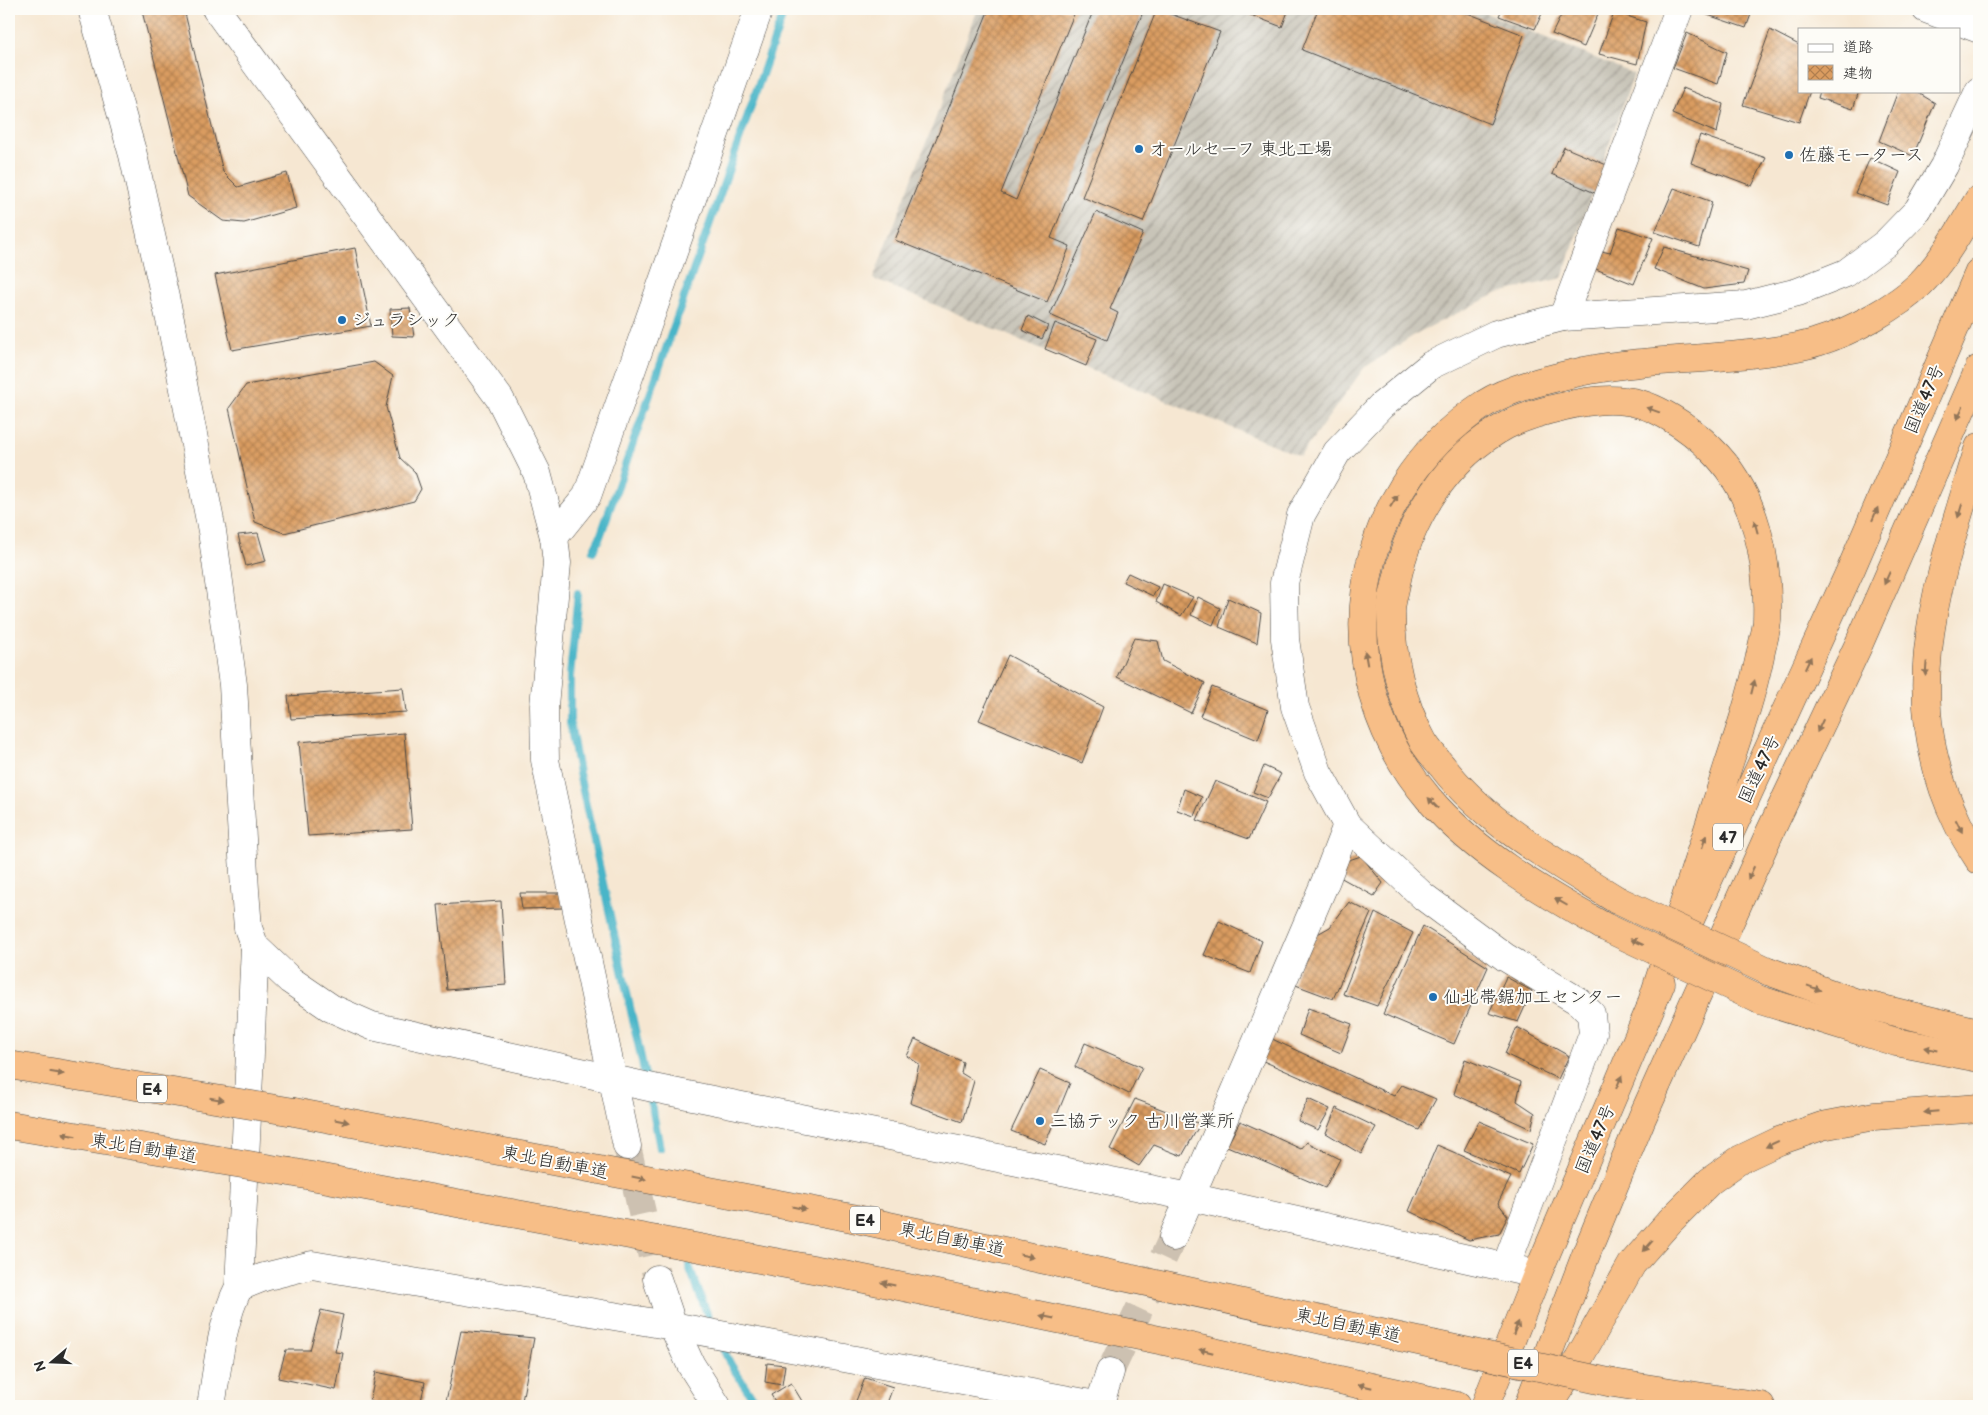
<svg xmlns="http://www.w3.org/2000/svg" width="1988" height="1415" font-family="'Balsamiq Sans','Klee One',sans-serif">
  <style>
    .industrial { fill: url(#industrial-furrows) }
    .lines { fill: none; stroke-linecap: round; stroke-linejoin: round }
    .stream { stroke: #4ab5c8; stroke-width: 8 }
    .building { fill: url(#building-cross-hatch) }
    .minor-tunnel { stroke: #cdc1b1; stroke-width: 28; stroke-dasharray: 28 14; stroke-linecap: butt }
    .minor-casing { stroke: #494744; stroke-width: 29 }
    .trunk-casing { stroke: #494744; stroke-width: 29 }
    .motorway-casing { stroke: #494744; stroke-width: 29 }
    .minor { stroke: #fff; stroke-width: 28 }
    .trunk { stroke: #f7be87; stroke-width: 28 }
    .motorway { stroke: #f7be87; stroke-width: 28 }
    .motorway-bridge-casing { stroke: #494744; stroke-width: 29; stroke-linecap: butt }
    .motorway-bridge { stroke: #f7be87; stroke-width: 28 }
    .oneway { fill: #917459 }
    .poi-dot { fill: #1f6fb2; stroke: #fdfcf7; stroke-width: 2 }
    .labels { text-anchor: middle; stroke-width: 4; stroke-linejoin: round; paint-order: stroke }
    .shield { fill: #fdfcf7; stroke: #6a6a68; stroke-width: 1 }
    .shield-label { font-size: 16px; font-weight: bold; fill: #2b2b2b }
    .poi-label { font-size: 18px; fill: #2b2b2b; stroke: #fdfcf7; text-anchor: start }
    .street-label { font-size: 18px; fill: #2b2b2b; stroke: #fdfcf7 }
  </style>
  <defs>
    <pattern id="industrial-furrows" width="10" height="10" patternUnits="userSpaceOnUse" patternTransform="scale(1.25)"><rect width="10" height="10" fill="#c8c4b8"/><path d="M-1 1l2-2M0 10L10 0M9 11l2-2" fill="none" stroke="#a39f96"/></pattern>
    <pattern id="building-cross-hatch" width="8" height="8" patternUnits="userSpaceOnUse" patternTransform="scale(1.25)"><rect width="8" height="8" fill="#da9c60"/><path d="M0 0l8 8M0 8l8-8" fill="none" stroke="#b17f4f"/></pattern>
  </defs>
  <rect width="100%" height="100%" fill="#fdfcf7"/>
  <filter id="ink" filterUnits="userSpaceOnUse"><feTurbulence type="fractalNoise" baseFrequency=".02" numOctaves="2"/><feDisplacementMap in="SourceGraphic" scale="10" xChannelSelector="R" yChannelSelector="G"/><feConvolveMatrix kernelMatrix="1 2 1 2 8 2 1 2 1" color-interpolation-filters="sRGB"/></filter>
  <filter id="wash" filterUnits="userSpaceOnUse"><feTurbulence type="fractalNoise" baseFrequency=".0096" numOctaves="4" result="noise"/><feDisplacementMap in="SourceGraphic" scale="20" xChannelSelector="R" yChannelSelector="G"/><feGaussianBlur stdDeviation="1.12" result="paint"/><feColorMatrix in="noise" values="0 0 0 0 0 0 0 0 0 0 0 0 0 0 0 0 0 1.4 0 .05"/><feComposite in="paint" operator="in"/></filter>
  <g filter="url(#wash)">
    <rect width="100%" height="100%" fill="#f6e7d2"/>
    <path class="industrial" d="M978,9h498l158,65 -72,204 -64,15 -79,39 -55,36 -64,88 -427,-177z"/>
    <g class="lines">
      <g class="stream">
        <path d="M593,551l7,-14 185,-528"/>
        <path d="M578,593l-8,83v47l9,50 67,307"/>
        <path d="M649,1091l11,57"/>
        <path d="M689,1266l23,61"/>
        <path d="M719,1341l12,24 27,41"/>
      </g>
    </g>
    <g id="blocks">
      <g class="building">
        <path d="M150,9h34l39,163 15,15 49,-14 9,35 -52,15 -21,-2 -35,-25 -46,-185z"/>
        <path d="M989,9h87l-75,184 15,7 78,-191h42l7,3 -92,226 19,8 -23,56 -152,-62z"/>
        <path d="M1157,9l63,23 -77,190 -61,-25z"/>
        <path d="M1235,9h54l-7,18z"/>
        <path d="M1318,9h139l67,26 -34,89 -188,-74z"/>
        <path d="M1502,9h42l-9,20 -36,-13z"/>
        <path d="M1564,9h36l-16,38 -32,-13z"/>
        <path d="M1697,9h56l-7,19 -50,-17z"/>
        <path d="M1614,12l32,10 -9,42 -38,-10z"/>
        <path d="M1770,30l29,15v46h11l-11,31 -56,-17z"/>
        <path d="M1687,33l40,19 -9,32 -45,-16z"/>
        <path d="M1683,88l40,16 -6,29 -45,-19z"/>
        <path d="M1820,91h39l-6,18 -35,-11z"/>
        <path d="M1898,91h17l20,12 -22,53 -34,-15z"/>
        <path d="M1700,135l66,23 -14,28 -61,-23z"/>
        <path d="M1564,147l45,19 -12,28 -45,-20z"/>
        <path d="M1870,158l30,14 -13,33 -32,-12z"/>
        <path d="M1674,188l38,14 -13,45 -44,-15z"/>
        <path d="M1096,212l47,21 -33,76 8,4 -11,27 -57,-25z"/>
        <path d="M1619,227l34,11 -19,46 -41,-16 4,-18 13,3z"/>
        <path d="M1664,247l84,24 -4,13 -40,5 -50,-20z"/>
        <path d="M355,248l16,78 -139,24 -17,-75z"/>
        <path d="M410,308l4,29 -22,-1 -2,-27z"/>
        <path d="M1028,316l20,10 -6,13 -20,-9z"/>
        <path d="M1055,323l42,16 -11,27 -41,-17z"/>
        <path d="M374,362l19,14 -7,31 14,51 15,14 6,17 -7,12 -130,32 -29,-11 -26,-114 17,-23z"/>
        <path d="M258,533l8,28 -20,5 -8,-31z"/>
        <path d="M1128,573l30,14 -5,9 -30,-14z"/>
        <path d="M1163,584l30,13 -12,19 -25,-14z"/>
        <path d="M1198,597l22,11 -7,17 -22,-10z"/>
        <path d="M1228,598l33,15 -4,30 -38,-16z"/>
        <path d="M1134,638l24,3 5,20 42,22 -14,30 -74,-36z"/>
        <path d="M1008,655l95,52 -21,56 -103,-43z"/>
        <path d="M1212,687l56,23 -10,30 -58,-24z"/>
        <path d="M403,688l3,24 -115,7 -3,-23z"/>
        <path d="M404,733l8,96 -104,7 -9,-94z"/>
        <path d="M1264,766l17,8 -13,24 -15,-6z"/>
        <path d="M1215,781l51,21 -17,37 -52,-19z"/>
        <path d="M1184,789l18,8 -8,19 -17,-6z"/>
        <path d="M1361,856l22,27 -9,13 -36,-20 8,-15z"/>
        <path d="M520,893h41l2,15 -41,1z"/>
        <path d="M501,901l5,84 -59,5 -9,-85z"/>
        <path d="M1349,902l22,11 -38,86 -40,-15 14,-44 23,-13z"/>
        <path d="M1375,913l38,20 -36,73 -34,-12z"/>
        <path d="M1219,921l43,20 -12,32 -46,-18z"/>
        <path d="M1423,926l65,41 -34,77 -71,-30z"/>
        <path d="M1506,977l26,14 -14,31 -29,-9z"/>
        <path d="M1308,1008l44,16 -11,29 -42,-18z"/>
        <path d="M1517,1027l52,29 -11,23 -53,-25z"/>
        <path d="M1270,1038l124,58 8,-11 34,14 -17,31 -158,-70z"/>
        <path d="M915,1039l48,23 -2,11 13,8 -12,41 -52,-19 9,-39 -12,-8z"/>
        <path d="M1085,1043l57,24 -13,27 -54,-27z"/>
        <path d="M1465,1059l56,23 -4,19 18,12 -4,16 -77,-35z"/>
        <path d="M1040,1070l30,13 -25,61 -34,-13z"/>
        <path d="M1135,1099l65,25 -18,32 -28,-11 -15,21 -29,-17z"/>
        <path d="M1308,1099l22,10 -12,21 -20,-9z"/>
        <path d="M1336,1108l40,19 -15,27 -35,-21z"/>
        <path d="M1240,1121l61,28 6,-7 33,17 -15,29 -98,-42z"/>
        <path d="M1479,1121l54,23 -14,30 -55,-24z"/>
        <path d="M1437,1145l74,32 -13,26 10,13 -9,18 -30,6 -60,-29z"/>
        <path d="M321,1310l22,5 -8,37 8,1 -7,37 -58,-12 8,-28h24z"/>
        <path d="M461,1331l73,7 -13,68h-76z"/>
        <path d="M767,1363l18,2 -3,20 -17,-3z"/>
        <path d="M376,1372l49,10 -5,24h-37l-13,-5z"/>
        <path d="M865,1378l28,9 -7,19h-32z"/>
        <path d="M791,1383l14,23h-27l-7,-11z"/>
      </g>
    </g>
  </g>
  <g filter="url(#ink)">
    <use href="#blocks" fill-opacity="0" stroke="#494744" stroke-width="1"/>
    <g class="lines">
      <g class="minor-tunnel">
        <path d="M627,1146l30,133"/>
        <path d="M1110,1372l63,-135"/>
      </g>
      <defs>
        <g id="minor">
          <path d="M92,9l41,146 40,178 39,198 21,154 12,205 3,38 7,19 -16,340c-18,35 -21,80 -28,119"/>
          <path d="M216,9l284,390 37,74 17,64 3,26 -13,143 1,54 82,386"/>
          <path d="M1926,9l53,20"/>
          <path d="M1563,317l116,-308"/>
          <path d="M554,537l33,-41 172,-487"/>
          <path d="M255,947l35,33 41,28 41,18 286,63 532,108 332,74"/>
          <path d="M1173,1237l153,-357 21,-55"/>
          <path d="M1506,1266l87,-232 -2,-20 -13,-13 -73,-44 -81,-60 -77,-72 -29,-53 -23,-65 -10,-68 -1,-56 17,-68 36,-63 44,-46 50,-41 65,-31 67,-17 183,-12 52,-13 48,-19 40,-30 32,-33 26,-44 35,-75"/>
          <path d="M657,1279l16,47 18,39 26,41"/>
          <path d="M239,1287l25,-10 48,-12 361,61 428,80"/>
          <path d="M1099,1406l11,-34"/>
        </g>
        <g id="trunk">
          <path d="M1684,933l167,-364 128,-297"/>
          <path d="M1485,1406l52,-131 124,-292"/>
          <path d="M1528,1406l62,-162 52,-126 128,-286 88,-186 121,-277"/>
        </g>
        <g id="motorway">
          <path d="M1979,447c-39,130 -85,246 -21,377 6,13 14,25 21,36"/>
          <path d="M1617,900c-62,-39 -130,-75 -175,-134 -6,-7 -13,-15 -18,-23 -22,-39 -33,-86 -33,-131 0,-9 3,-18 5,-28 12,-64 51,-127 111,-159 16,-8 36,-14 54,-18 20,-5 43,-9 64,-6 29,2 66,28 86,48 45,43 58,112 56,172 -1,12 -5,24 -7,35 -8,38 -20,74 -32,110 -25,80 -51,160 -77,239"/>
          <path d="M1603,926c-62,-35 -128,-73 -174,-127 -106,-124 -81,-305 55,-395 27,-17 69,-26 100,-33 55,-11 111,-11 166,-17 23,-3 46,-5 67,-12 20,-6 39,-15 57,-25 16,-9 32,-19 45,-32 25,-25 42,-57 60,-86"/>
          <path d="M1768,971l86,31 125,30"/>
          <path d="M1760,1000l136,42 83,16"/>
          <path d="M294,1112l558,106 580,126"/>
          <path d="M290,1172l555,103 319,66 293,65"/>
          <path d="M1613,1383l148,23"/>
          <path d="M1548,1406l31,-48 53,-94 38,-43 40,-40 31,-22 38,-18 43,-15 52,-10 105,-8"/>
        </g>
      </defs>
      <use href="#minor" class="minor-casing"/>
      <use href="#trunk" class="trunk-casing"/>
      <use href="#motorway" class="motorway-casing"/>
      <use href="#minor" class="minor"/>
      <use href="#trunk" class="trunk"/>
      <use href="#motorway" class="motorway"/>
      <defs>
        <g id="motorway-bridge">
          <path d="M1617,900l151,71"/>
          <path d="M1603,926l157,74"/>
          <path d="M9,1065l285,47"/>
          <path d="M9,1125l281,47"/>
          <path d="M1432,1344l181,39"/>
        </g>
      </defs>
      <use href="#motorway-bridge" class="motorway-bridge-casing"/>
      <use href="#motorway-bridge" class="motorway-bridge"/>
    </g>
    <defs><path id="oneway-solid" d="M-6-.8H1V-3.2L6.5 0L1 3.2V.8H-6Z" transform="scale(1.25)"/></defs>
    <g class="oneway">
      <use href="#oneway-solid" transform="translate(1653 410) rotate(-160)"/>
      <use href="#oneway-solid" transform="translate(1960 413) rotate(114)"/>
      <use href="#oneway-solid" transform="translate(1394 501) rotate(-58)"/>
      <use href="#oneway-solid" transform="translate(1960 511) rotate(107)"/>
      <use href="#oneway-solid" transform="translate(1875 514) rotate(-67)"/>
      <use href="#oneway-solid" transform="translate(1756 527) rotate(-105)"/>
      <use href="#oneway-solid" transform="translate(1887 578) rotate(114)"/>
      <use href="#oneway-solid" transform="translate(1366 658) rotate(-100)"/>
      <use href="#oneway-solid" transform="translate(1808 663) rotate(-65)"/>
      <use href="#oneway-solid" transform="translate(1926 669) rotate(95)"/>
      <use href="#oneway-solid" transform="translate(1753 687) rotate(-76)"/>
      <use href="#oneway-solid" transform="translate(1820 726) rotate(115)"/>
      <use href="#oneway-solid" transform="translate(1433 803) rotate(-133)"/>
      <use href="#oneway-solid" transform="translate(1959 826) rotate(63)"/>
      <use href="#oneway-solid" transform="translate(1704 842) rotate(-72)"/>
      <use href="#oneway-solid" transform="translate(1751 873) rotate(115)"/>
      <use href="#oneway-solid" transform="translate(1561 902) rotate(-150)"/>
      <use href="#oneway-solid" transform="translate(1637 942) rotate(-155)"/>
      <use href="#oneway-solid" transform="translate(1814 988) rotate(20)"/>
      <use href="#oneway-solid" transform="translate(1931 1049) rotate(-169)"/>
      <use href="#oneway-solid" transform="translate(57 1073) rotate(9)"/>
      <use href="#oneway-solid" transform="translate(1619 1082) rotate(-67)"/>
      <use href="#oneway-solid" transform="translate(217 1099) rotate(9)"/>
      <use href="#oneway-solid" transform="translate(1931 1112) rotate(175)"/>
      <use href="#oneway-solid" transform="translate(342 1121) rotate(11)"/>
      <use href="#oneway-solid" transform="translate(69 1135) rotate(-171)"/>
      <use href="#oneway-solid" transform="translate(1772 1144) rotate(155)"/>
      <use href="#oneway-solid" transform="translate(639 1178) rotate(11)"/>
      <use href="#oneway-solid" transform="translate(799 1208) rotate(11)"/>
      <use href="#oneway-solid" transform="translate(1648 1246) rotate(131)"/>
      <use href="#oneway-solid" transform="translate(1027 1256) rotate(12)"/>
      <use href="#oneway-solid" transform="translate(888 1284) rotate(-168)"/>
      <use href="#oneway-solid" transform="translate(1047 1317) rotate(-168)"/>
      <use href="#oneway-solid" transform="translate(1516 1328) rotate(-68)"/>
      <use href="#oneway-solid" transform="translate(1206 1351) rotate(-167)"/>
      <use href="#oneway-solid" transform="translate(1365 1386) rotate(-167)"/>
    </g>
  </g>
  <g class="poi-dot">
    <circle cx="1139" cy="149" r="5"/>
    <circle cx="1789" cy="155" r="5"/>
    <circle cx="342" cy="320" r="5"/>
    <circle cx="1433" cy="997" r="5"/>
    <circle cx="1040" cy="1121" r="5"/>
  </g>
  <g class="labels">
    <g class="shield">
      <rect x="1713" y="823.5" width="30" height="27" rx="4"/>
      <rect x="137" y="1075.5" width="30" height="27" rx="4"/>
      <rect x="850" y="1206.5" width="30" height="27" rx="4"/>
      <rect x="1508" y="1349.5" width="30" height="27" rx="4"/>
    </g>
    <g class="shield-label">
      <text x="1728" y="843">47</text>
      <text x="152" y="1095">E4</text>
      <text x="865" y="1226">E4</text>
      <text x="1523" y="1369">E4</text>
    </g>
    <g class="poi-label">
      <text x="1149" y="155">オールセーフ 東北工場</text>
      <text x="1799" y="161">佐藤モータース</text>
      <text x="352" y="326">ジュラシック</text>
      <text x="1443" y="1003">仙北帯鋸加工センター</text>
      <text x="1050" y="1127">三協テック 古川営業所</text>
    </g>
    <g class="street-label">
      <text transform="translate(1924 399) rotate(-67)" y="6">国道47号</text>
      <text transform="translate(1759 769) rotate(-65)" y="6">国道47号</text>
      <text transform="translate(1595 1139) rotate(-67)" y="6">国道47号</text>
      <text transform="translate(144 1148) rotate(9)" y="6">東北自動車道</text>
      <text transform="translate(555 1162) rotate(11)" y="6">東北自動車道</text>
      <text transform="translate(952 1239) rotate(12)" y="6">東北自動車道</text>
      <text transform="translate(1348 1325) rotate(12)" y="6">東北自動車道</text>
    </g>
  </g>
  <rect width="1988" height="1415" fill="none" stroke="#fdfcf7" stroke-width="30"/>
  <rect x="1798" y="28" width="162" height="65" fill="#fdfcf7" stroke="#a9a8a5"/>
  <rect x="1808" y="44" width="25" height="8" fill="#ffffff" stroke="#a9a8a5"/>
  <text x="1843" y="52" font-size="15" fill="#2b2b2b">道路</text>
  <rect x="1808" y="65" width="25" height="15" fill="url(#building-cross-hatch)" stroke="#a9a8a5"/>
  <text x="1843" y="78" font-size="15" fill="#2b2b2b">建物</text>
  <g transform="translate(52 1362) rotate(251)" stroke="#fdfcf7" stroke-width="4" paint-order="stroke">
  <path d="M0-4L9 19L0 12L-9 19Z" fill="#2b2b2b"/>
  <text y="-8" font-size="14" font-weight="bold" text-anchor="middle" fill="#2b2b2b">N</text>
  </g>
</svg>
